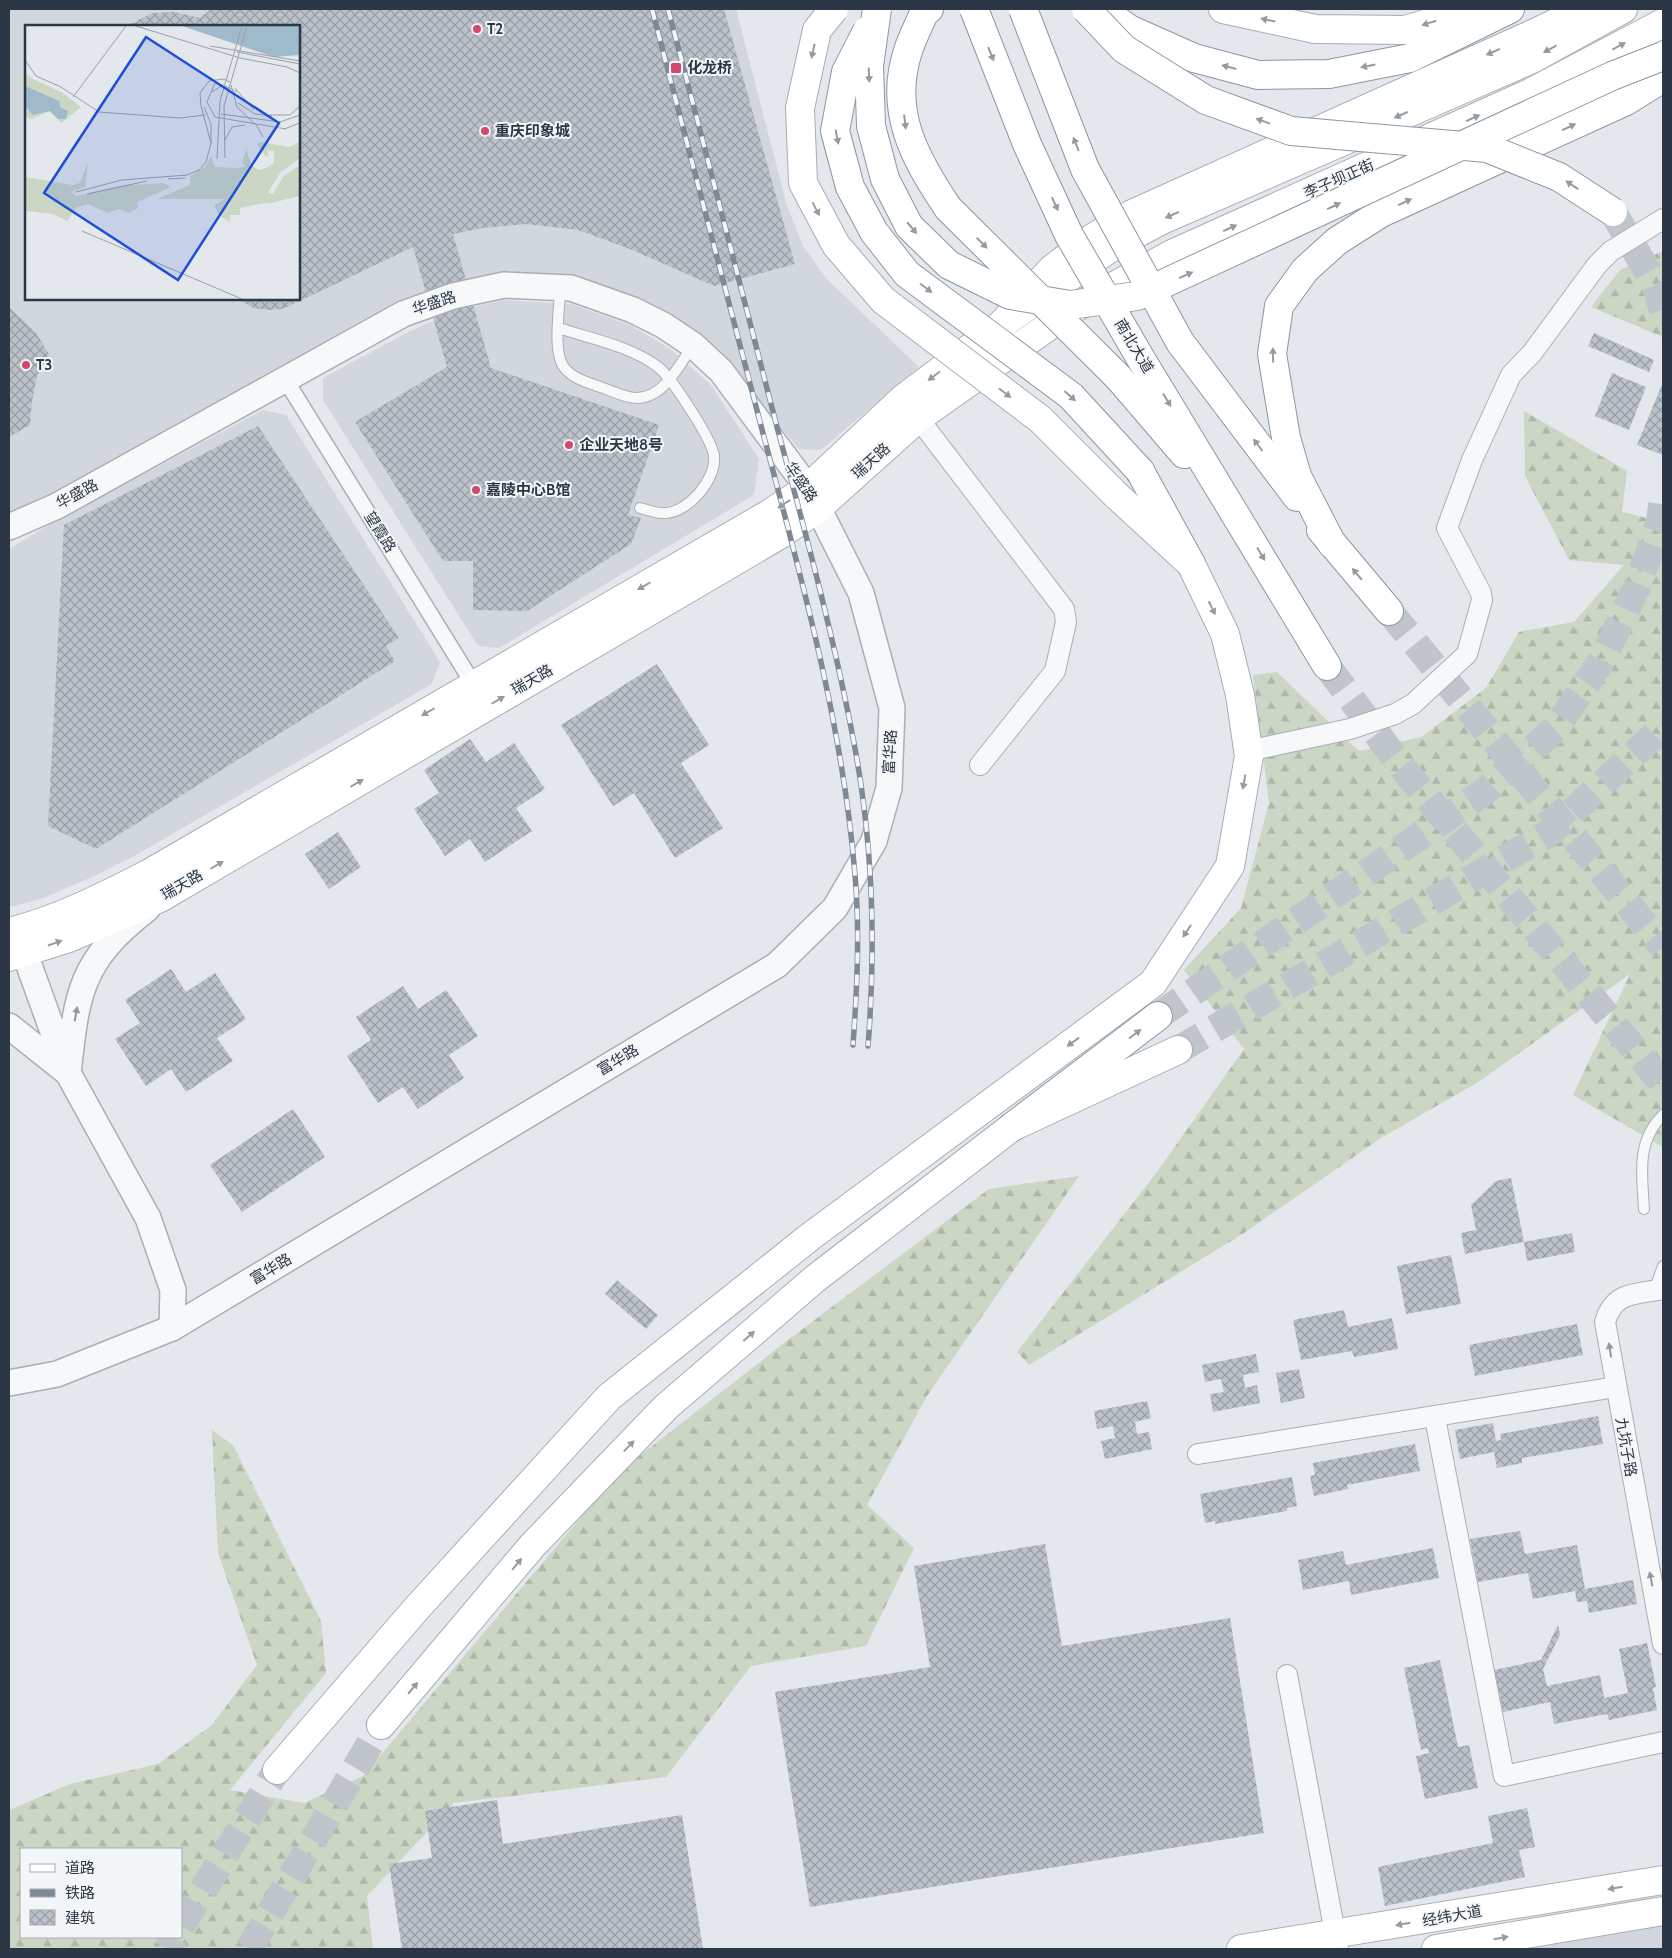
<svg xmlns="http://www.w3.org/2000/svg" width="1672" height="1958" font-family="Cabin,'Noto Sans SC',sans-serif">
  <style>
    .built { fill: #d2d7de; fill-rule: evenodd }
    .forest { fill: url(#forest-firs); fill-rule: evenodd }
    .building { fill: url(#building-cross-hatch) }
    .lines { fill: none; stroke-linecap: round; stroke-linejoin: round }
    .primary-tunnel { stroke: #bfc5ca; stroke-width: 28; stroke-dasharray: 28 14; stroke-linecap: butt }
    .trunk-tunnel { stroke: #bfc5ca; stroke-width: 28; stroke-dasharray: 28 14; stroke-linecap: butt }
    .service-casing { stroke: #a9afb6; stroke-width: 12 }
    .pedestrian-casing { stroke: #a9afb6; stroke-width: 18 }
    .minor-casing { stroke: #a9afb6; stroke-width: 22 }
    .tertiary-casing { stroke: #a9afb6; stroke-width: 28 }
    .secondary-casing { stroke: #a9afb6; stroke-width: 30 }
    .primary-casing { stroke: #a3aeb7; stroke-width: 30 }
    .trunk-casing { stroke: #8b97a2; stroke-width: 30 }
    .service { stroke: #f7f8fa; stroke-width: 10 }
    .pedestrian { stroke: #f7f8fa; stroke-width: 15 }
    .minor { stroke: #f7f8fa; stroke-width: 20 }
    .tertiary { stroke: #f7f8fa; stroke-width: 25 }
    .secondary { stroke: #fff; stroke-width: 28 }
    .primary { stroke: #fff; stroke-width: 28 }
    .trunk { stroke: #fff; stroke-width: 28 }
    .rail-casing { stroke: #7d8995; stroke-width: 5.5 }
    .rail { stroke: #f3f6f9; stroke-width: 4; stroke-dasharray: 11; stroke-linecap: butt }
    .primary-bridge-casing { stroke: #a3aeb7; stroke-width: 30; stroke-linecap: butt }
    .trunk-bridge-casing { stroke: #8b97a2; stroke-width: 30; stroke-linecap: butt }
    .primary-bridge { stroke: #fff; stroke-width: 28 }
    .trunk-bridge { stroke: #fff; stroke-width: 28 }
    .oneway { fill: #959ba2 }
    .oneway2 { fill: #91989f }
    .poi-dot { fill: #d0496f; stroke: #f3f6f9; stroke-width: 2 }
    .labels { text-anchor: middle; stroke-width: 4; stroke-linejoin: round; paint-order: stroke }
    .poi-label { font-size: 15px; font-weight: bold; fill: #2b3744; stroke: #f3f6f9; text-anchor: start }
    .street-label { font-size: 15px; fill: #2b3744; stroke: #f3f6f9 }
    .inset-road { fill: none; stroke: #9aa1a9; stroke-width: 1 }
    .view { fill: #1d4ed8; fill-opacity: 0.15; stroke: #1d4ed8; stroke-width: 2.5 }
    .inset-edge { fill: none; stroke: #2b3744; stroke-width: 2.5 }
  </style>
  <defs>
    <pattern id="forest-firs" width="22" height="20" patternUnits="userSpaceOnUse" patternTransform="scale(1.25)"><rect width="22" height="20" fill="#cbd6c5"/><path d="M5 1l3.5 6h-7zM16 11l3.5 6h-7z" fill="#aeb8aa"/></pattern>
    <pattern id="building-cross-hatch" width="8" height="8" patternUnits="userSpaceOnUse" patternTransform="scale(1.25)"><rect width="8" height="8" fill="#bbc2c9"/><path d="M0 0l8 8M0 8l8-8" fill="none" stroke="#989ea5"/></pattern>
  </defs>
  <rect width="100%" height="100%" fill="#e4e8ec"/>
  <g class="built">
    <path d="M9,9h727l51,197 16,40 24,33 92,88 -98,83 -22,-1 -69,-83 -44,-41 -50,-27 -61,-23 -73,-3 -54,11 -51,18 -347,194 -41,18zM26,26h273v273h-273z"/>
    <path d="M503,300l68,4 59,21 39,23 42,37 48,74 -5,36 -255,153 -21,-2 -155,-246v-22l87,-47 47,-20z"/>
    <path d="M263,410l23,5 154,247 -8,22 -296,171 -44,22 -51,22 -32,8v-358l45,-27z"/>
    <path d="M1663,1924v25h-143z"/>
  </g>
  <g class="forest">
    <path d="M1663,251v86l-72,-30 29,-37z"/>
    <path d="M1524,411l103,60 -5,41 41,10v625l-90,-52 57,-121 -150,107 -99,57 -137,95 -215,132 -12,-13 140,-180 87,-123 -60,-79 57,-62 28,-105 -16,-128 24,-3 82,79 62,-14 65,-49 33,-56 55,-10 50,-57 -55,-5 -44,-84z"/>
    <path d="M1079,1176l-152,220 -60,109 47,43 -48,98 -115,20 -85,111 -212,26 -87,93 6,53h-364v-139l61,-26 88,-20 54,-39 45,-60 -39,-112 -6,-123 21,15 88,176 5,52 -96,117 74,13 59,-27 256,-304 165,-129 205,-154zM21,1849h160v88h-160z"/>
  </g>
  <g class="building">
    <path d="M211,9h513l71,255 -81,22 -84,-37 -52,-19 -52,-6 -44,4 -29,6 38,134 168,57 -31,90 13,3 -10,26 -104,67 -54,-1v-49h-30l-88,-139 92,-55 -34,-120 -130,62 -15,1 -15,-2 -15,-9h61v-273h-172l25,-13 22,-1 26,6z"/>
    <path d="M9,307l27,26 13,21 -12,22 -5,25 -2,24 -21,12z"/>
    <path d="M1594,333l60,27 -5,12 -61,-26z"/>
    <path d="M1612,373l34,14 -17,43 -34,-14z"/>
    <path d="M1663,382v73l-26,-10z"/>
    <path d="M258,426l141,212 -13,8 9,15 -299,188 -48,-23 16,-301z"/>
    <path d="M657,664l52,81 -28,18 42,65 -48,30 -41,-65 -21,13 -52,-81z"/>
    <path d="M470,739l16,23 28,-19 31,46 -29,19 16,23 -47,31 -15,-23 -25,17 -31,-47 25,-16 -15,-23z"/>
    <path d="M338,832l23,35 -32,22 -24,-35z"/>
    <path d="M171,969l15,23 29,-19 31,46 -29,19 16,23 -47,31 -15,-23 -25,17 -31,-47 25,-16 -15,-23z"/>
    <path d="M403,986l15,23 28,-19 32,46 -29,19 15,23 -46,31 -15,-22 -25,16 -31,-47 24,-16 -15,-23z"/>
    <path d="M293,1109l32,48 -83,55 -32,-47z"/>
    <path d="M1511,1178l13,64 48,-9 3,19 -48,9 -3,-19 -59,12 -4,-21 15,-3 -5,-25 25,-24z"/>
    <path d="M1451,1255l10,49 -55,10 -9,-48z"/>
    <path d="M617,1280l41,35 -12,14 -41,-35z"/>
    <path d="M1344,1310l4,17 44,-9 6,31 -44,8 -2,-6 -51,9 -8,-40z"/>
    <path d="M1577,1324l6,31 -108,21 -6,-31z"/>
    <path d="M1256,1354l3,18 -16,3 2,13 12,-3 3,18 -47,9 -3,-18 14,-2 -3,-13 -16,3 -3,-17z"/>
    <path d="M1299,1369l6,29 -24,5 -5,-30z"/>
    <path d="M1147,1401l4,17 -16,4 2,12 12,-2 3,17 -47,10 -4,-18 14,-3 -2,-12 -16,3 -3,-18z"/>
    <path d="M1598,1416l5,28 -81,14v5l-25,5 -3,-16 -34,7 -5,-29 38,-7 3,18 5,-1 -1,-6z"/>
    <path d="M1415,1444l5,27 -73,14 1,4 -34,7 -4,-20 5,-1 -2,-12z"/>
    <path d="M1292,1477l5,29 -10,2v3l-72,13v-3l-10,2 -5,-29z"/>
    <path d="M1520,1531l5,23 52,-9 8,44 48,-9 4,24 -48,9 -2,-12 -10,1 -2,-11 -42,8 -5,-26 -50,9 -8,-43z"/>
    <path d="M1045,1544l17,102 168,-28 34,215 -454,74 -35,-215 155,-25 -16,-101z"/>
    <path d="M1433,1548l6,30 -88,17 -2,-14 -46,9 -5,-30 45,-9 3,14z"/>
    <path d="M1558,1625l2,10 -17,34 4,17 53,-11 4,23 24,-5 -9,-44 28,-6 9,44 -3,1 4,22 -48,10 -2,-6 -53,10 -4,-22 -47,10 -9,-42 47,-10z"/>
    <path d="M1440,1660l18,87 11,-2 9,43 -53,11 -9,-43 13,-3 -1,-5 -7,2 -17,-82z"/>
    <path d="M497,1800l6,44 179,-29 21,134h-301l-13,-85 43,-6 -7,-47z"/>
    <path d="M1527,1808l8,39 -16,3 6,27 -140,29 -7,-39 115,-24 -5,-27z"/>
  </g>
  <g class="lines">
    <g class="primary-tunnel">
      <path d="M1178,1050l373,-218 112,-105"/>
      <path d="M181,1926l96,-156"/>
      <path d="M167,1949l7,-12"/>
      <path d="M249,1949l132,-224"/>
    </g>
    <g class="trunk-tunnel">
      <path d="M1613,212l43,74 7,24"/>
      <path d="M1389,611l274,336"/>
      <path d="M1327,666l70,95 266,323"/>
      <path d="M1158,1016l326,-224 71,-63 46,-67 35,-73 24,-67 3,-25"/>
    </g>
    <defs>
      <g id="service">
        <path d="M560,288c0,20 -7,58 2,76 7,13 22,17 35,22 12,3 27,12 40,12 27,0 43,-34 56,-53"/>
        <path d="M559,328c32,11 72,18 99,39 13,10 56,75 56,90 2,23 -26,55 -48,56 -8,1 -18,-3 -26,-5"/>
        <path d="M1644,1209c-2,-35 -8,-68 19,-94"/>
        <path d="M1654,1291l9,-25"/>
      </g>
      <path id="pedestrian" d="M285,379l189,306"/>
      <g id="minor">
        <path d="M918,418l146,191 2,13 -11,49 -75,94"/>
        <path d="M1248,751l102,-22 45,-15 18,-10 54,-50 15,-54 -1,-7 -34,-65 25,-68 39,-85 21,-22 65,-88 14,-14 52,-32"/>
        <path d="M1663,1289c-28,6 -49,2 -58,33l58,322"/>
        <path d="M1435,1418l69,358 159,-34"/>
        <path d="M1198,1454l418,-67"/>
        <path d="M1287,1675l51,274"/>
      </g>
      <g id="tertiary">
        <path d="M9,527l48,-21 346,-192 50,-18 51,-11 67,3 62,22 30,15 30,20 28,26 87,117 53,105 31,115 -3,80 -15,53 -39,67 -58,57 -605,363 -115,46 -48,9"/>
        <path d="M17,932l51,141 80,145 25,72 -1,38"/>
        <path d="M9,1026l59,47c9,-81 12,-112 79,-164"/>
      </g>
      <g id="secondary">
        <path d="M9,932c49,-12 94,-35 139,-58l621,-360 39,-26 96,-90 97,-73 112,-79 49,-26 370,-161 91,-50"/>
        <path d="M9,957l60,-19 91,-40 621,-364 37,-26 100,-90 155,-109 99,-55 358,-161 133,-70"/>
        <path d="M1241,1949l422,-69"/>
        <path d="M1436,1949l227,-38"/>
      </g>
      <g id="primary">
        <path d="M1223,9l92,20 90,1 70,-21"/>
        <path d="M1001,325l51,-56 39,-30 39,-24 405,-182 49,-24"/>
        <path d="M381,1725l151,-179 134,-139 150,-129 196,-151 166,-77"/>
        <path d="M277,1770l140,-162 192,-211 202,-161 342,-253 77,-117 19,-110 -9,-61 -15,-61 -34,-70 -75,-69"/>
      </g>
      <g id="trunk">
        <path d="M929,9l-5,4c-5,12 -11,23 -15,35 -22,62 6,111 39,160"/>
        <path d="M1101,9l28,20 65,29 64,17 71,-1 81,-16 100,-49"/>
        <path d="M1180,342l117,155"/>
        <path d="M1141,359l186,307"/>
        <path d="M1118,377l66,77"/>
        <path d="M1140,471l51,93"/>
        <path d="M1321,530l68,81"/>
        <path d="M1332,544l-35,-68 -11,-38 -14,-84 7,-48 26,-36 32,-29 44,-28 245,-112 37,-23"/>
        <path d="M1012,1127l146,-111"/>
      </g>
    </defs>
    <use href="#service" class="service-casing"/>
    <use href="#pedestrian" class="pedestrian-casing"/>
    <use href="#minor" class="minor-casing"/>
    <use href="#tertiary" class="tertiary-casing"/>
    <use href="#secondary" class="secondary-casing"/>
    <use href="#primary" class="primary-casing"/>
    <use href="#trunk" class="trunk-casing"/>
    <use href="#service" class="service"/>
    <use href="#pedestrian" class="pedestrian"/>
    <use href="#minor" class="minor"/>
    <use href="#tertiary" class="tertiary"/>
    <use href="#secondary" class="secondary"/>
    <use href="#primary" class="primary"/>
    <use href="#trunk" class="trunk"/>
    <defs>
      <g id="rail">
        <path d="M652,9c37,143 75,285 112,428 38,144 79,289 91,438 5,57 2,114 -2,170"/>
        <path d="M668,9c37,139 73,279 109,418 28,104 57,210 77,316 19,100 22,202 14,303"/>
      </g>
    </defs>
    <use href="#rail" class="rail-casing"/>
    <use href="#rail" class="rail"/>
    <defs>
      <path id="primary-bridge" d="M834,9l-17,21 -17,78 3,75 33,62 47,55 157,119 76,76"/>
      <g id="trunk-bridge">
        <path d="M877,9l-8,57 2,60 14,53 24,47 40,39 61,30 60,10 67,-9 475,-220 51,-20"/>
        <path d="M974,9l53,135 42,91 72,124"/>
        <path d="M1023,9l62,160 95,173"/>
        <path d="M1086,9l38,40 82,51 85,31 196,17 72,29 54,35"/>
        <path d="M867,31l-21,41 -11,59 15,56 24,45 33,42 164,122 69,75"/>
        <path d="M948,208l170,169"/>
      </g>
    </defs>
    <use href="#primary-bridge" class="primary-bridge-casing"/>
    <use href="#trunk-bridge" class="trunk-bridge-casing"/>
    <use href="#primary-bridge" class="primary-bridge"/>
    <use href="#trunk-bridge" class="trunk-bridge"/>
  </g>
  <defs><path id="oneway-solid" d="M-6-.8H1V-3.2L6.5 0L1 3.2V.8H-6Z" transform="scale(1.25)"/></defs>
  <g class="oneway">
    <use href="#oneway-solid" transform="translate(1268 20) rotate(-168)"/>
    <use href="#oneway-solid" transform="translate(1429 23) rotate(163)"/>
    <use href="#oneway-solid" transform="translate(1619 46) rotate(-28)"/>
    <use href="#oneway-solid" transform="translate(1550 49) rotate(151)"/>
    <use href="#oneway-solid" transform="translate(813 51) rotate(103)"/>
    <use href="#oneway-solid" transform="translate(1493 52) rotate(156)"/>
    <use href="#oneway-solid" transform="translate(991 54) rotate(68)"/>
    <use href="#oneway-solid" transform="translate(1368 66) rotate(169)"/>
    <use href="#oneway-solid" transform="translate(1229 67) rotate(-165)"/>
    <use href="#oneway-solid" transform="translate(869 75) rotate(88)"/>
    <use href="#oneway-solid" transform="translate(1401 115) rotate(156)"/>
    <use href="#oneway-solid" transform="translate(1473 118) rotate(-24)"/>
    <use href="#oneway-solid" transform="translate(1263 121) rotate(-160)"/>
    <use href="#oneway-solid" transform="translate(905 122) rotate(83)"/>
    <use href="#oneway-solid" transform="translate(1569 127) rotate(-25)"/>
    <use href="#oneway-solid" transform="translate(837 137) rotate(79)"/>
    <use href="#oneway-solid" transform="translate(1076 144) rotate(-111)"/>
    <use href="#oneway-solid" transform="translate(1572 185) rotate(-147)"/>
    <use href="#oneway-solid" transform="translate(1405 202) rotate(-25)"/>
    <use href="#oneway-solid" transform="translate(1055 204) rotate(65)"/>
    <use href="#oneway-solid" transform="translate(1334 206) rotate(-25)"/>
    <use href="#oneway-solid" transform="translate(816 209) rotate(62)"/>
    <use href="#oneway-solid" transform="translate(1172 215) rotate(156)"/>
    <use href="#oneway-solid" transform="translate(912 228) rotate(50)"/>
    <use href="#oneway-solid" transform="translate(1230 228) rotate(-24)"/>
    <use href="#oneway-solid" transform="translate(982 243) rotate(45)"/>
    <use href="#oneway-solid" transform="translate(1186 275) rotate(-24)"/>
    <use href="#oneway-solid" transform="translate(926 288) rotate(37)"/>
    <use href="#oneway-solid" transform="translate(1273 355) rotate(-91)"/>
    <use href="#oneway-solid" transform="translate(934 376) rotate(143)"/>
    <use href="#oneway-solid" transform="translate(1005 393) rotate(37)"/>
    <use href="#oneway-solid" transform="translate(1070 396) rotate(41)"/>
    <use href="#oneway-solid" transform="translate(1167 400) rotate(58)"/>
    <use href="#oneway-solid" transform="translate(1258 445) rotate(-127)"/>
    <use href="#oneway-solid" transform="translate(784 504) rotate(147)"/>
    <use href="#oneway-solid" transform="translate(1261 554) rotate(59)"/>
    <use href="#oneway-solid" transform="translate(1357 574) rotate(-130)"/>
    <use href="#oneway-solid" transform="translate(644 586) rotate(150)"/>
    <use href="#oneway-solid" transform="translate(1212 608) rotate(64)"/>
    <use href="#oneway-solid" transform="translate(498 700) rotate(-30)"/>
    <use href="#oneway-solid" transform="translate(428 712) rotate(150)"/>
    <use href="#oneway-solid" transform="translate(1244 782) rotate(100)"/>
    <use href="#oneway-solid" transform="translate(357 783) rotate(-30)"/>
    <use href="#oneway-solid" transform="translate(217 865) rotate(-30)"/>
    <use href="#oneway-solid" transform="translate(1187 931) rotate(123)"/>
    <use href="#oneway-solid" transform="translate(55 943) rotate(-19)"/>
    <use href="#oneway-solid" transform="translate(1135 1034) rotate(-37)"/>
    <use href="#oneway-solid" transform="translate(1073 1042) rotate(144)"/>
    <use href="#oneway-solid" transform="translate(749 1336) rotate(-41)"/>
    <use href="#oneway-solid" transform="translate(629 1446) rotate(-46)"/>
    <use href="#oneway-solid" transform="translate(517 1564) rotate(-50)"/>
    <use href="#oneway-solid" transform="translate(413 1688) rotate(-50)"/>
    <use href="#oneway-solid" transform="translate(1615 1888) rotate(170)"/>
    <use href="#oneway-solid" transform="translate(1403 1924) rotate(170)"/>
    <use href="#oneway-solid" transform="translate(1501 1938) rotate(-10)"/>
  </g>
  <g class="oneway2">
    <use href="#oneway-solid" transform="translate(76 1014) rotate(-80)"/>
    <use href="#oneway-solid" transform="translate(1610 1350) rotate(-99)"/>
    <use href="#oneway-solid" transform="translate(1651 1579) rotate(-101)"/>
  </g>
  <g class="poi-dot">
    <circle cx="477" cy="29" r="5"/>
    <rect x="670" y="62" width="12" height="12" rx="2.5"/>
    <circle cx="485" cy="131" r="5"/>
    <circle cx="26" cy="365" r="5"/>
    <circle cx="569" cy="445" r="5"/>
    <circle cx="476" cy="490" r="5"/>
  </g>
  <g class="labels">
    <g class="poi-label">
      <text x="487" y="34">T2</text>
      <text x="687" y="73">化龙桥</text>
      <text x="495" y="136">重庆印象城</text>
      <text x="36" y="370">T3</text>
      <text x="579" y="450">企业天地8号</text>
      <text x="486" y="495">嘉陵中心B馆</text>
    </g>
    <g class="street-label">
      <text transform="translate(1339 179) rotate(-24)" y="5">李子坝正街</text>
      <text transform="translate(434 303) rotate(-18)" y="5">华盛路</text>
      <text transform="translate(1134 346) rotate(59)" y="5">南北大道</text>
      <text transform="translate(871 461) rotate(-42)" y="5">瑞天路</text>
      <text transform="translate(801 482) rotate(56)" y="5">华盛路</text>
      <text transform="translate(77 494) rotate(-28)" y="5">华盛路</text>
      <text transform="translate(380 532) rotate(58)" y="5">望霞路</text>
      <text transform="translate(532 680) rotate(-30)" y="5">瑞天路</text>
      <text transform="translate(890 752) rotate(-87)" y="5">富华路</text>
      <text transform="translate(182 885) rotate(-30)" y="5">瑞天路</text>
      <text transform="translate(618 1060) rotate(-31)" y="5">富华路</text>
      <text transform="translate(271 1269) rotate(-31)" y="5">富华路</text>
      <text transform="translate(1626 1447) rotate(80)" y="5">九坑子路</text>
      <text transform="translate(1452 1916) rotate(-10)" y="5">经纬大道</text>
    </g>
  </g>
  <g transform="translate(25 25)">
    <rect width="275" height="275" fill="#e4e8ec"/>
    <path d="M236,117l28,5 11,-5v16l-19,14 -13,20 5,2 11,-18 16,-11v31l-60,12v7h-10v7l-11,-7 -5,-9 10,-7h-67l33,-14v-9l15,-9 6,-11 4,11 24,1 7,-2 -4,-3 4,-14 6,17 8,4 6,-2 8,-5v-12l-7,-1 2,5 -3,2 -9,-13zM63,137l-3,25 -14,5 5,4 43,-10 44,-3 8,4 -34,15 1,6 -9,5 -10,-4 -12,4 -19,-9 -11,3 -10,14 -14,-7 -28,-3v-34l48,8 7,-2z" fill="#cbd6c5"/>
    <path d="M0,47l6,6 32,15 18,14 -20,16 -11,-12 -18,8 -7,-2zM275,140v31l-33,8 17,-28z" fill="#cbd6c5"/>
    <path d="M157,1h118v29l-26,2zM0,61l34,15 2,7 7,3 -2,8h-8l-8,-8 -17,4 -8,-9z" fill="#9fbacb"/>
    <path class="inset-road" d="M111,1l104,32 47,9 13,6M185,21l90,15M212,27l63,12M0,35l11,16 25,11 38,25 81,6 25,-3M190,58l-8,19 8,15 71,12M206,60l6,22 20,19 6,11M210,63l19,22M187,67l11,-7 14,7M48,72l53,-71M213,78l17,11 17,2M179,82l7,17v19M196,89l59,8 20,-7M244,90h21l10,-9M259,104l16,-6M200,115l7,-13 13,-2M200,133l-1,-52 23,-80M192,134l3,-58 22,-75M143,154l17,-1M51,167l46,-12 65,-5 12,-5 7,-8 5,-19 -10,-37 -1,-13 9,-12 14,-2 7,3M62,169l60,-13M57,206l160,68"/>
    <path class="view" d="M121,12l133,86 -101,157 -134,-87z"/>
    <rect width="275" height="275" class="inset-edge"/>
  </g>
  <rect width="1672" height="1958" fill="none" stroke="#2b3744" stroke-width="20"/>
  <rect x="20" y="1848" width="162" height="90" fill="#f3f6f9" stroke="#a3aab1"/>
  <rect x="30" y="1864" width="25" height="8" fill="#ffffff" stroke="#a3aab1"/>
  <text x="65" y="1873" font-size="15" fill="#2b3744">道路</text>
  <rect x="30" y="1889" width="25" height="8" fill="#7d8995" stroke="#a3aab1"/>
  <text x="65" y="1898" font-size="15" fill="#2b3744">铁路</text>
  <rect x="30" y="1910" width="25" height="15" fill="url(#building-cross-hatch)" stroke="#a3aab1"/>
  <text x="65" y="1923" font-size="15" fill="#2b3744">建筑</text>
</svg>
